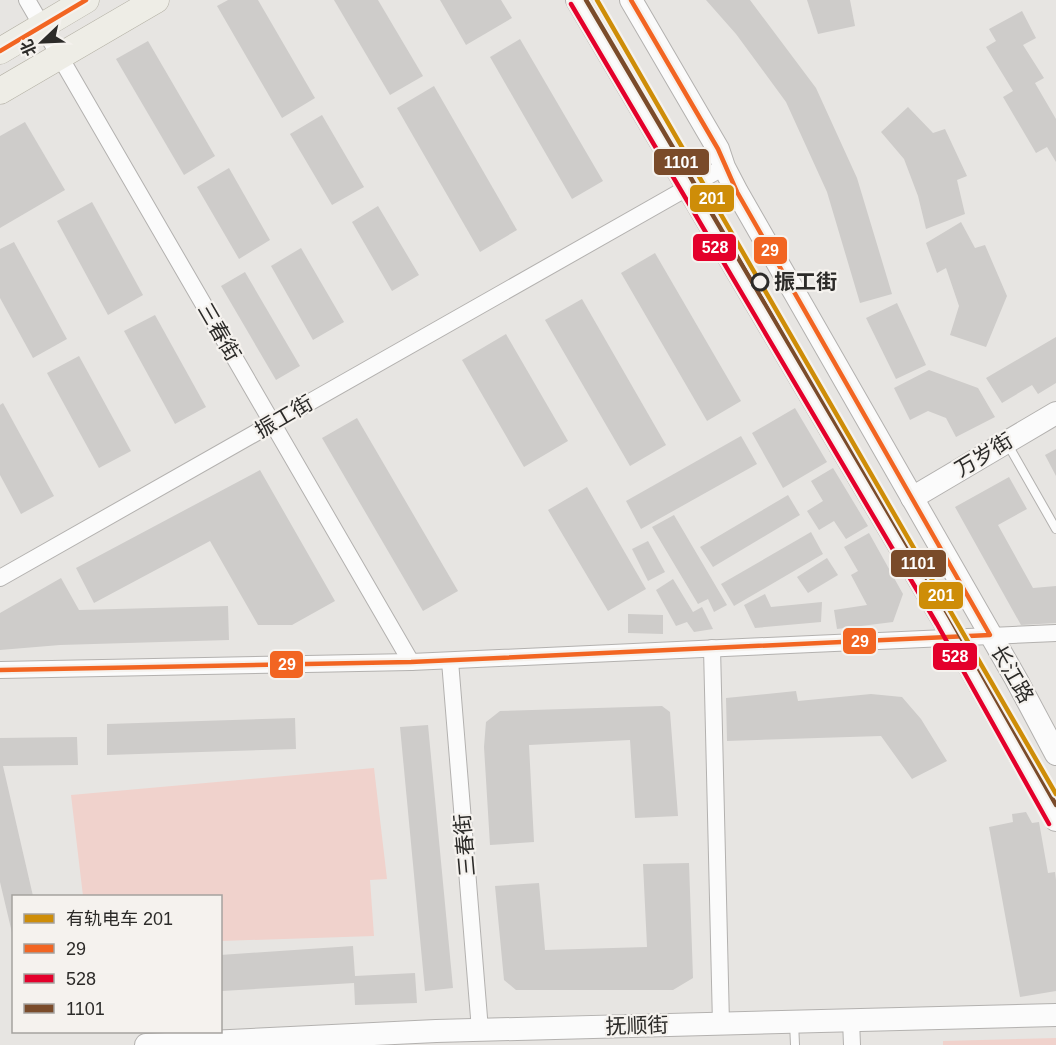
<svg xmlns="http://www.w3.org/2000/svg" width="1056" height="1045" font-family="Arial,'Noto Sans SC',sans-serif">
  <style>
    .green { fill: #f0d2cc }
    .building { fill: #ceccca }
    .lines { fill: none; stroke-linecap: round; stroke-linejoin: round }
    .lane-casing { stroke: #b3b1af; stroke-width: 10 }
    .street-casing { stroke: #b3b1af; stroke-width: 18 }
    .secondary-casing { stroke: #b3b1af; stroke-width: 24 }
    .primary-casing { stroke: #b4b1a5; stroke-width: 27 }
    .lane { stroke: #fbfbfb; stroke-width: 8 }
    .street { stroke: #fbfbfb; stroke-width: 16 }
    .secondary { stroke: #fbfbfb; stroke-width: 22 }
    .primary { stroke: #eeede6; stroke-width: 26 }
    .bus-1-casing { stroke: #f5f2ee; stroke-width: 9 }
    .bus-2-casing { stroke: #f5f2ee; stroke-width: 9 }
    .bus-3-casing { stroke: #f5f2ee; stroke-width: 9 }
    .bus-1 { stroke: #f26522; stroke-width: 4.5 }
    .bus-2 { stroke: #e4002b; stroke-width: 4.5 }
    .bus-3 { stroke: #7a4b2a; stroke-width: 4.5 }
    .tram-1-casing { stroke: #f5f2ee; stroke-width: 9 }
    .tram-1 { stroke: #ce8d08; stroke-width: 4.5 }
    .stop-dot { fill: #f5f2ee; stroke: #2c2b29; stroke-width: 3 }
    .labels { text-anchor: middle; stroke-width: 4.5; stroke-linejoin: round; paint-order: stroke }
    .stop-label { font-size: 21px; font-weight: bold; fill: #2c2b29; stroke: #f5f2ee; text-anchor: start }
    .street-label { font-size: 21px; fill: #2c2b29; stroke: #f5f2ee }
    .line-badge { stroke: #f5f2ee; stroke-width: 2 }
    .badge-label { font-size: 16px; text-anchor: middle; font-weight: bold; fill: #fff }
  </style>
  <rect width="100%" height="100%" fill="#e7e5e2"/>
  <g class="green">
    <path d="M374,768l13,111 -17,1 4,56 -153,5 -1,-45h-137l-12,-101z"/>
    <path d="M1056,1038v7h-113v-4z"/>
  </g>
  <g class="building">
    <path d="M228,0h30l57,98 -33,20 -65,-112z"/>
    <path d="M334,0h44l45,76 -33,19z"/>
    <path d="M440,0h61l11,18 -46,27z"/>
    <path d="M706,0h44l66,88 41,90 35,116 -32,9 -33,-111 -41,-90 -50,-68z"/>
    <path d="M807,0h43l5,26 -37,8z"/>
    <path d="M1022,11l14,27 -13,7 21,33 -9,5 21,36v43l-9,-15 -11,6 -33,-56 10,-6 -27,-44 10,-6 -7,-12z"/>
    <path d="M520,39l83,142 -31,18 -82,-142z"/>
    <path d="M148,41l67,115 -31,19 -68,-116z"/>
    <path d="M434,86l83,144 -37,22 -83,-144z"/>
    <path d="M908,107l25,26 12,-4 22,47 -10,4 8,34 -39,15 -8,-33 -14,-37 -23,-27z"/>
    <path d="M322,115l42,72 -32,18 -42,-71z"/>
    <path d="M25,122l40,68 -65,38v-92z"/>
    <path d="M229,168l41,72 -31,19 -42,-72z"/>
    <path d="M92,202l51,93 -35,20 -51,-94z"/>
    <path d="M378,206l41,69 -27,16 -40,-69z"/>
    <path d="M961,222l14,26 10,-3 22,51 -21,51 -36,-12 9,-29 -13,-38 -9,5 -11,-30z"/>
    <path d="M14,242l53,97 -34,19 -33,-60v-49z"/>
    <path d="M301,248l43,74 -31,18 -42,-74z"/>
    <path d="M655,253l86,148 -34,20 -86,-148z"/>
    <path d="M245,272l55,94 -24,14 -55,-94z"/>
    <path d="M582,299l84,146 -36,21 -85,-146z"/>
    <path d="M897,303l29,62 -30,14 -30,-61z"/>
    <path d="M155,315l51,92 -31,17 -51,-93z"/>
    <path d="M506,334l62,107 -44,26 -62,-107z"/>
    <path d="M1056,337v46l-18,11 -6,-9 -30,18 -16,-25z"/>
    <path d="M79,356l52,95 -32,17 -52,-95z"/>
    <path d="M929,370l49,18 17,29 -39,20 -10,-19 -18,-7 -18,9 -16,-32z"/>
    <path d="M3,403l51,93 -33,18 -21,-39v-70z"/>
    <path d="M795,408l32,54 -44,26 -31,-55z"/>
    <path d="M357,418l101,173 -35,20 -101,-173z"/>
    <path d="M741,436l16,28 -116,65 -15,-28z"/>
    <path d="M1056,449v27l-11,-21z"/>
    <path d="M833,468l35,58 -22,13 -12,-18 -15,9 -12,-19 16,-10 -12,-20z"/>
    <path d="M260,470l75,131 -43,24h-34l-48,-84 -116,62 -18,-35z"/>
    <path d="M1009,477l18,32 -29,16 35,63 23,-2v37l-35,2 -66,-118z"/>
    <path d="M587,487l59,102 -38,22 -60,-101z"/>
    <path d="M788,495l12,20 -87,52 -13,-20z"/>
    <path d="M674,515l53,90 -13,7 -6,-13 -10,5 -46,-77z"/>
    <path d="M811,532l12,22 -89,52 -13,-22z"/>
    <path d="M869,533l34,61 -10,28 -56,7 -3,-19 33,-5 -16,-30 7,-4 -14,-24z"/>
    <path d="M648,541l17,31 -17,9 -16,-32z"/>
    <path d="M827,558l11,17 -30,18 -11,-16z"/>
    <path d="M61,578l18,32 149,-4 1,34 -169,5 -60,5v-37z"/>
    <path d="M673,579l20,33 9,-5 11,22 -19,3 -7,-10 -11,4 -20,-36z"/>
    <path d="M765,594l6,13 51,-5 -1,20 -66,6 -11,-23z"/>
    <path d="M628,614l35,1v19l-35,-1z"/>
    <path d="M796,691l2,10 73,-7 31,3 19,22 26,42 -35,18 -31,-43 -154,5 -1,-43z"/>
    <path d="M662,706l8,6 8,104 -43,2 -5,-78 -101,5 5,97 -44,3 -6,-98 2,-25 14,-11z"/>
    <path d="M295,718l1,31 -189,6v-31z"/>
    <path d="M428,725l25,263 -28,3 -25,-264z"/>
    <path d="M77,737l1,28 -75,1 30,130h-19l-1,41 -13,-55v-144z"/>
    <path d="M1026,812l6,11 7,-1 9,51 7,-1 1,8v111l-36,6 -31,-170 24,-5 -1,-8z"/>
    <path d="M689,863l4,115 -20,12h-157l-12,-10 -9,-94 44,-3 6,67 102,-3 -4,-83z"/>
    <path d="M353,946l2,30 60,-3 2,30 -62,2 -1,-22 -132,8 -2,-36z"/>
  </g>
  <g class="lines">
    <defs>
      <g id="lane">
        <path d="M1007,443l49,86"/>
        <path d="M794,1022l1,23"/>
      </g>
      <g id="street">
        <path d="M27,0l384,662"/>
        <path d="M0,578l724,-411"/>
        <path d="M712,648l9,376"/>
        <path d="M450,661l30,369"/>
        <path d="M0,670l411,-8 645,-29"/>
        <path d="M851,1020l1,25"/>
      </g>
      <g id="secondary">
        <path d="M577,0l366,620 113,200"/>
        <path d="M631,0l87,149 6,18 13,25 279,487 40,75"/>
        <path d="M912,498l144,-85"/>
        <path d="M146,1045l290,-14 620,-16"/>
      </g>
      <g id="primary">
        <path d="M0,51l86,-51"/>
        <path d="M0,91l156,-91"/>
      </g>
    </defs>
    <use href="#lane" class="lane-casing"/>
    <use href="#street" class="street-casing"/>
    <use href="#secondary" class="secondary-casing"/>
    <use href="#primary" class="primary-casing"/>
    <use href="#lane" class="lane"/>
    <use href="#street" class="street"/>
    <use href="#secondary" class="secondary"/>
    <use href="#primary" class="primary"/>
    <defs>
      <g id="bus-1">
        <path d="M0,51l86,-51"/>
        <path d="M0,670l411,-8 579,-27 -253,-443 -19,-43 -87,-149"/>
      </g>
      <path id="bus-2" d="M571,4l366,620 112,200"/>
      <path id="bus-3" d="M586,0l363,616 107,189"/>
    </defs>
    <use href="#bus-1" class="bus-1-casing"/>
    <use href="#bus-2" class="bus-2-casing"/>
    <use href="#bus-3" class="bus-3-casing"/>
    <use href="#bus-1" class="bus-1"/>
    <use href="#bus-2" class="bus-2"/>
    <use href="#bus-3" class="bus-3"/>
    <defs>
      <path id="tram-1" d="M597,0l459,794"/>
    </defs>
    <use href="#tram-1" class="tram-1-casing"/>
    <use href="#tram-1" class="tram-1"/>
  </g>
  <circle class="stop-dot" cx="760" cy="282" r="8"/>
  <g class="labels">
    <g class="stop-label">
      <text x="774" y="289">振工街</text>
    </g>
    <g class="street-label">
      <text transform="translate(219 332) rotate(60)" y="7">三春街</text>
      <text transform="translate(284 417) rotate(-30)" y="7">振工街</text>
      <text transform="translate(984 455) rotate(-31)" y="7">万岁街</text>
      <text transform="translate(1012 674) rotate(60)" y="7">长江路</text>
      <text transform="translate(465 845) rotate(-95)" y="7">三春街</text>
      <text transform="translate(637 1026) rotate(-2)" y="7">抚顺街</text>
    </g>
  </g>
  <g class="line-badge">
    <rect x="653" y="148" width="57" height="28" rx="6" fill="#7a4b2a"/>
    <rect x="689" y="184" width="46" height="29" rx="6" fill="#ce8d08"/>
    <rect x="692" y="233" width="45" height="29" rx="6" fill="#e4002b"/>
    <rect x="753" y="236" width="35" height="29" rx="6" fill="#f26522"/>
    <rect x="890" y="549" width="57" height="29" rx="6" fill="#7a4b2a"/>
    <rect x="918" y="581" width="46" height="29" rx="6" fill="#ce8d08"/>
    <rect x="842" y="627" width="35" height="28" rx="6" fill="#f26522"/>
    <rect x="932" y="642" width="46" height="29" rx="6" fill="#e4002b"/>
    <rect x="269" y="650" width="35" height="29" rx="6" fill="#f26522"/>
  </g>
  <g class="badge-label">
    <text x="681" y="168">1101</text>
    <text x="712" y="204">201</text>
    <text x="715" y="253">528</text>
    <text x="770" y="256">29</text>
    <text x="918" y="569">1101</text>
    <text x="941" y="601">201</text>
    <text x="860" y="647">29</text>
    <text x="955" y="662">528</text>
    <text x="287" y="670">29</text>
  </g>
  <rect x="12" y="895" width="210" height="138" fill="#f5f2ee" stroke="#a5a29f" stroke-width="1.5"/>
  <rect x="24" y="914" width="30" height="9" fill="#ce8d08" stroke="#a5a29f" stroke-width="1.5"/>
  <text x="66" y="925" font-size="18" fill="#2c2b29">有轨电车 201</text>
  <rect x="24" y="944" width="30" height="9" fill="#f26522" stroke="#a5a29f" stroke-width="1.5"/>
  <text x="66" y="955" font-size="18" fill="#2c2b29">29</text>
  <rect x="24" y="974" width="30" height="9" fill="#e4002b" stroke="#a5a29f" stroke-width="1.5"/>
  <text x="66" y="985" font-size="18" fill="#2c2b29">528</text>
  <rect x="24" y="1004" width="30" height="9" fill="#7a4b2a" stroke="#a5a29f" stroke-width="1.5"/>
  <text x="66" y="1015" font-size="18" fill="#2c2b29">1101</text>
  <g transform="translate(42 42) rotate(247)" stroke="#f5f2ee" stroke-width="4.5" paint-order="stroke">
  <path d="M0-4.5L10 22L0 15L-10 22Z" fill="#2c2b29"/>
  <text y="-9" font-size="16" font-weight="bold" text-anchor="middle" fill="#2c2b29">北</text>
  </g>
</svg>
